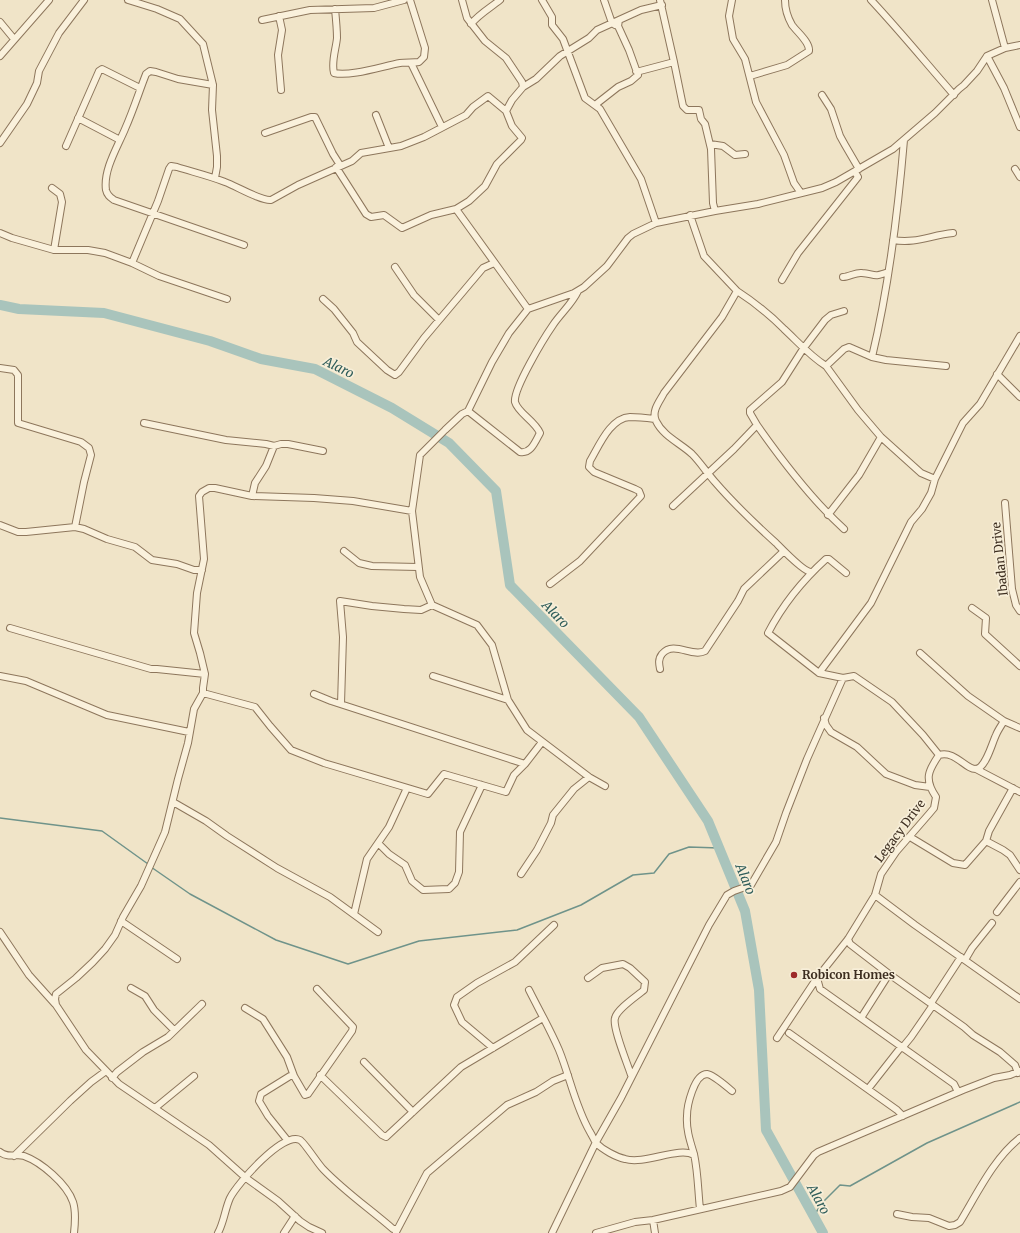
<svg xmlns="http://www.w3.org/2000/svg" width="1020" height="1233" font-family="Merriweather,serif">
	<rect width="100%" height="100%" fill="#f0e4c8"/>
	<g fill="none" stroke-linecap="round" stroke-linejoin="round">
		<path stroke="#6f938a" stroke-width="1.5" d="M0 818 102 831 148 864
			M151 867 190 894 276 940 348 964 419 941 517 930 581 905 633 875 654 873 669 854 689 847 719 848
			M814 1216 821 1204 840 1185 850 1186 927 1143 1020 1102"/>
		<path stroke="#a9c4bc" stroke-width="10" d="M0 305 19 309 104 313 210 341 261 359 315 369 392 408 449 443 496 491 510 585 639 717 708 821 745 911 759 990 766 1130 823 1233"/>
		<g stroke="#8d765c" stroke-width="8">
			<path id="minor" d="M128 0 157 9 180 19 203 44 213 85 212 110 217 156V167L215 178
				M462 0 467 18 485 41 506 58 522 82 523 87
				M542 0 552 17V25L563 39 585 98 600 109 641 179 656 223
				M604 0 612 23 615 25
				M660 0 674 62
				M732 0 729 16 733 39 745 59 756 102 784 155 794 183 801 193
				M871 0C900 31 926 63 954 95
				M992 0 1005 48
				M335 9C336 19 337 29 337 38 336 49 331 62 334 73 350 77 383 66 400 63 406 62 413 63 419 62L424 57 425 48 410 0
				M279 16 282 30 278 55 281 90
				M262 20 310 10 374 8 404 0
				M0 22 14 39
				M471 24C479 14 490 8 500 0
				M0 56 49 0
				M987 56 1004 88 1020 127
				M411 63 442 127
				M636 71H640L674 62 683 106 687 110H699L701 119 705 124 711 149 713 203 715 211
				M750 76 787 65 809 51C810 42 797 32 792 25 788 18 785 8 785 0
				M213 85 178 79 156 72 150 71 146 74C139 92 133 111 125 129 118 146 103 170 106 190 107 195 110 197 114 200L244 245
				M822 95 831 109 840 136 845 145 859 169
				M595 105 618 87 631 81 638 75 629 50 618 26 619 20
				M376 115 389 148
				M78 118 120 140
				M265 133 311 117H315L333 154 340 165
				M0 143 27 104 37 83 39 71 59 33 84 0
				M710 144 723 146 735 155 745 154
				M66 146 99 71 102 69 140 88
				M336 167 366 214 371 217 384 215 402 228 431 215 456 209 528 309
				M1015 169 1020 177
				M52 188 60 194 62 202 54 250
				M456 209 469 201 485 186 497 164 521 140 522 138 512 126 506 111 512 100 523 87 536 79 560 56 589 38 597 30 641 10 662 5
				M690 215 704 256 737 291 722 317 664 393C660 401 651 411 656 421 663 436 680 443 692 454 700 462 707 473 715 482 734 504 755 524 776 543 782 549 804 572 811 572
				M0 233 12 238 54 250H88L105 253 132 263 159 276 227 299
				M893 240C916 244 931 235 953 233
				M132 263 158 201 169 169 171 166 177 167C193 172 210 176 225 182 236 186 261 201 271 200L298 185 352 161 361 153 401 146 424 137 466 115 473 107 488 96 506 111
				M395 267 414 295 439 320
				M843 277C849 277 856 272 862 273 875 274 873 278 888 272
				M782 280 798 253 858 177 855 172
				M737 291C754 302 770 315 784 329 798 342 810 356 826 366L844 349 849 347 872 357 886 360 946 366
				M323 299 334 309 353 333 357 342 387 370 395 375 399 372 424 338 483 268 494 263
				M872 357C889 286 898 212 904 140
				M826 366 858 410 881 437 921 473 935 479
				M0 368 14 370 18 375V423L81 442 89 448 91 455 84 482 75 527
				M997 374 1020 397
				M468 411 520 452C531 454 535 442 540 433 535 421 518 413 515 402 513 389 544 338 553 325 561 313 572 304 578 291
				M144 423 226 440 266 444 274 446 281 444H288L323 451
				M757 425 750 413V410L782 382 803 349 825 320 831 315 844 311
				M252 496 255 483 266 466 274 446
				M1005 503 1012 589 1016 605 1020 611
				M673 506 734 449 757 425C783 462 811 499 844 529
				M412 511 420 577 432 605
				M828 515 859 475 881 437
				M0 525 18 532H26L75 527 84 529 107 539 135 547 152 560 177 564 194 570H202
				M344 551 359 563 372 566 418 567
				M846 573 829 559H826C804 579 782 606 768 633L819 673 843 678 854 676 892 702 923 735 939 755
				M550 584 580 561 641 496 639 491 635 489 594 472 589 467 590 461C599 446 610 418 630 417 638 417 647 418 655 419
				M972 608 986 618 985 634 1020 666
				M10 628 151 669H157L205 674
				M920 653 968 696 1004 721
				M660 669C659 664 658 659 662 654 674 640 692 658 705 651L738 601 744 589 784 551
				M819 673 871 603 911 522 922 509 931 493 935 479 963 423 980 404 1020 336
				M0 676 26 681 107 715 189 732
				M433 676 508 700
				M203 693 255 707 270 726 291 750 324 763 428 794 444 774 506 792 514 775 525 764 542 742
				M314 694 331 701 525 764
				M341 704 343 637 340 601 372 606 404 609 421 610 432 605 477 625 492 645 508 700 527 730 589 777 605 786
				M824 718 826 725 831 732 857 747 886 774 915 785 930 787
				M939 755C955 750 966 770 976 769 986 768 992 743 996 735 998 730 1001 726 1004 721L1020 728
				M976 769 1020 792
				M173 802 206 821 227 836 277 868 330 897 378 932
				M910 837 953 863 965 865 986 841 989 831 1013 788
				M986 841 1003 850 1010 855 1020 870
				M378 843 389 854 405 865 412 881 423 890 449 889 455 883 459 872 460 832 482 785
				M521 874 537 850 551 823 553 815 574 789 589 777
				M875 895 915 925 1020 999
				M997 912 1020 882
				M354 914 367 859 389 827 407 788
				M121 921 177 959
				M0 932 29 975 55 1004
				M848 939 850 944 889 974 964 1027 973 1035 1000 1052 1015 1065 1018 1073
				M965 960 972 948 992 923
				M588 978 602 968 623 964 630 968 645 982 644 990C637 996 617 1009 615 1018 612 1027 628 1065 631 1075
				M817 978 820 989 954 1084 958 1092
				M131 988 145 996 154 1010 174 1030
				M529 990C539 1010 550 1029 559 1050 570 1077 575 1106 590 1132 592 1135 594 1140 596 1143 603 1150 616 1157 625 1159 645 1165 679 1146 694 1155
				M931 1003 961 957
				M245 1008 263 1019 287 1057 294 1076
				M861 1018 889 974
				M789 1033 897 1110 903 1116
				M777 1038 817 978 848 939 875 895 881 874 896 852 929 814 934 808 936 797C924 779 928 771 939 755
				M493 1048 462 1022 454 1005 457 997 477 983 515 962 554 925
				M902 1048 911 1037 933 1005
				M364 1062 413 1112
				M320 1075 382 1135 386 1137 461 1067 543 1018
				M112 1078 117 1072 143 1052 168 1037 202 1004
				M868 1089 901 1047
				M155 1108 194 1076
				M288 1141 268 1116 259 1101 261 1094 290 1076H294L305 1095 308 1094 352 1031 353 1027 317 989
				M0 1152C9 1159 16 1153 24 1156 41 1162 67 1184 73 1202 76 1211 75 1224 74 1233
				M14 1156 70 1101 91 1082 106 1071
				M700 1209C698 1191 698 1172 694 1154 690 1141 686 1129 687 1116 687 1106 694 1074 707 1074 714 1075 727 1087 732 1091
				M897 1214 912 1217 929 1218 949 1226 955 1225 960 1222C977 1194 994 1158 1020 1138
				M653 1220 655 1233
				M396 1232 427 1173 507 1105 536 1092 553 1081 568 1075
				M218 1233C224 1222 225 1209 230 1198 237 1184 283 1131 300 1140 304 1142 318 1164 323 1169 344 1191 370 1209 393 1229H397
				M284 1233 295 1216
				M322 1233 309 1227 300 1221 278 1201 246 1178 209 1145 119 1084 86 1050 56 1005 55 999 56 994 76 978 93 962 105 949 115 935 123 917 141 886 165 832 178 779 188 743 194 709 203 693V688L205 674 200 653 194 633 197 593 204 559 199 496 202 492 209 488H215L252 496 314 498 353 501 412 511 420 455 445 430 462 414 468 411 492 362 509 333 528 309 574 293 584 287 607 266 628 238 633 234 656 223 715 211 758 204 822 188 836 182 893 149 935 113 959 89 964 85 977 71 987 56 1005 48 1020 45
				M552 1233 596 1142 621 1098 709 925 727 895 734 891 751 885 776 842 786 813 807 759 843 678
				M596 1233 635 1222 653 1220 781 1191 790 1187 814 1155 818 1152 963 1090 994 1078 1010 1075 1020 1071"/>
		</g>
		<use href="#minor" stroke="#faf1dc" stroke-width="6"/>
	</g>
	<circle fill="#9e2a2b" stroke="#f7eed8" stroke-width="1.5" cx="794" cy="975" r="4"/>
	<g text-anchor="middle" stroke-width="3.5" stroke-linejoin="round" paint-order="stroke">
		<g font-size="12" fill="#3d2e20" stroke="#f7eed8">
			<text transform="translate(1000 559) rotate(-96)" y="4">Ibadan Drive</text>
			<text transform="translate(900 831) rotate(-53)" y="4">Legacy Drive</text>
		</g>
		<g font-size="12" font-weight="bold" fill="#3d2e20" stroke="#f7eed8" text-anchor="start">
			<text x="802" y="979">Robicon Homes</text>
		</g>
		<g font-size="13" font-style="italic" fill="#2f5d5a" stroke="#f7eed8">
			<text transform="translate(339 367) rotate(26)" y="5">Alaro</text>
			<text transform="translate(556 614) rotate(46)" y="5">Alaro</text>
			<text transform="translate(746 879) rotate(68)" y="5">Alaro</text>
			<text transform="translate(819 1199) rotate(61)" y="5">Alaro</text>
		</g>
	</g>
</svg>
